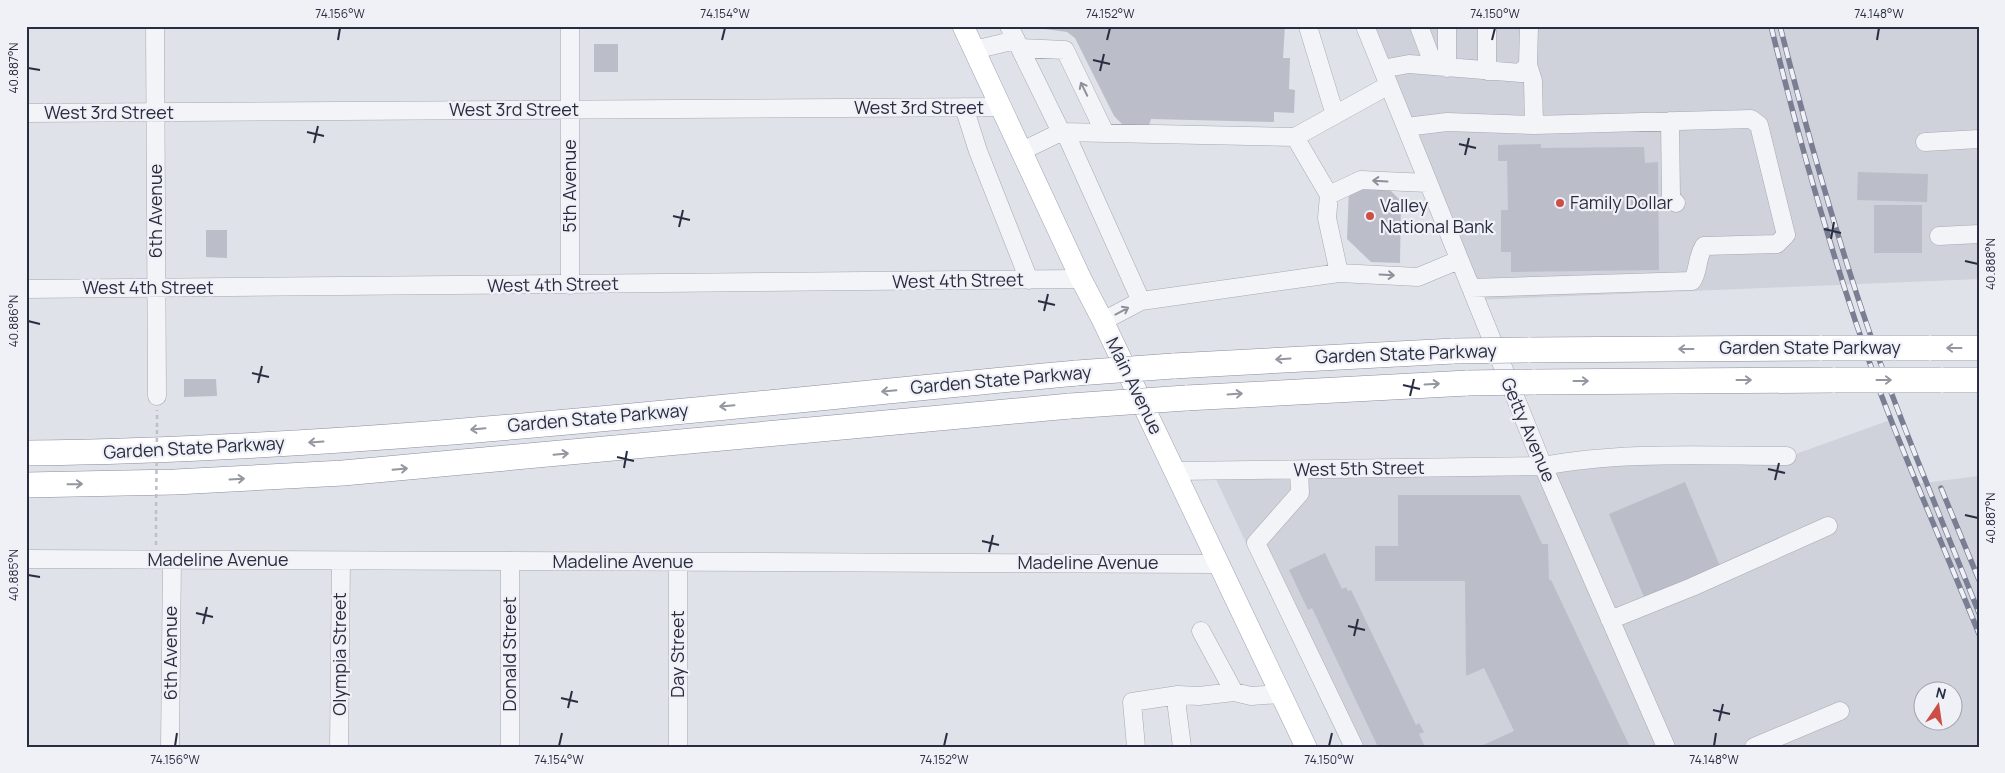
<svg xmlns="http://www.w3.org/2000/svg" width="2005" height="773" font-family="Manrope,sans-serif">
	<rect width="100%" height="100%" fill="#e0e2e9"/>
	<path fill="#cfd1db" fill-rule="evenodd" d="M1360 26H1979V279L1475 300Z
		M1893 419 1916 484 1979 476V747H1343L1212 471 1793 455ZM1922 690H1952V720H1922Z"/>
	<path fill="#bbbdc9" d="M1022 26H1285L1283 58H1290L1289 89 1295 90 1294 113 1274 112V122L1151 119 1149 125 1122 124 1114 116 1075 38 1067 32Z
		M594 44H618V72H594Z
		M1541 144V148L1644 147 1645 163 1658 162 1659 270 1511 272V252H1501V210H1508L1507 161H1498V145Z
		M1858 172 1928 174 1927 202 1857 200Z
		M1349 188 1389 189 1401 201 1400 263 1371 262 1347 239Z
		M1874 205H1922V253H1874Z
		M206 230H227V258L206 257Z
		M184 379H216L217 396 184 397Z
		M1685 482 1720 566 1644 597 1609 514Z
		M1398 495H1520L1542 544H1548L1549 580H1551L1630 747H1479L1514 731 1484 668 1466 676 1465 581H1375V546H1398Z
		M1325 553 1342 589 1346 587 1348 591 1351 590 1416 725 1419 723 1424 732 1419 734 1425 747H1378L1312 608 1308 610 1289 570Z"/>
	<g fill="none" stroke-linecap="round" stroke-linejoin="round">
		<g stroke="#a5a8b3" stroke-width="19">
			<path id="minor" d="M155 26 157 396
				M570 26V285
				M1009 26 1061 132
				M1365 26 1543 466 1666 747
				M1419 26 1434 66
				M1447 26V68
				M1487 26V71
				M1309 30 1335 115
				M1020 48 1065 50 1105 133
				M974 50 1016 40
				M1382 69 1409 64 1521 73 1528 65 1529 26
				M964 107 978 151 1029 280
				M26 113 1001 107
				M1670 121 1671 198 1676 203
				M1406 127 1447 122 1534 125
				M1065 132 1141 301 1339 273 1418 277 1459 260
				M1295 137 1329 195
				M1925 142 1979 139
				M1022 151 1061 132 1295 137 1389 85
				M1939 236 1979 234
				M1339 273 1327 218 1329 195 1361 180 1428 183
				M1471 288 1692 281C1699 271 1696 259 1704 246L1777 244 1786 235 1759 125 1751 119 1534 125 1533 81 1528 65
				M26 289 1081 279
				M1103 321 1141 301
				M1299 470 1300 493 1256 543 1354 747
				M1175 471 1543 466C1621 451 1708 456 1787 456
				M26 559 1219 564
				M678 562V747
				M1610 620 1692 587 1828 526
				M1201 631 1234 692 1251 696 1281 694
				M1178 695 1199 696 1234 692
				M170 747 172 560
				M339 747 341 561
				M510 747V561
				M1136 747 1132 702 1178 695 1177 708 1182 747
				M1754 747 1840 711"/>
		</g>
		<g stroke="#a0a4b5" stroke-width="22">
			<path id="major" d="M963 26 1081 279 1103 321 1306 747"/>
		</g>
		<g stroke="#888da0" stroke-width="26">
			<path id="highway" d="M1929 348H1979
				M1528 350 1822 348
				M1173 366 1454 351
				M1941 380H1979
				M1533 382 1835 380
				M1186 398 1468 383
				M26 453C378 449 727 405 1077 373
				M26 485 175 482 343 473 1070 406"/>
		</g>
		<path stroke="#bec0c8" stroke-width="2.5" stroke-dasharray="4 4" stroke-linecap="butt" d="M157 427V410
			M156 545V514"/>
		<use href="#minor" stroke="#f3f4f7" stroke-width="18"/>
		<use href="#major" stroke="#fff" stroke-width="21"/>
		<use href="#highway" stroke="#fff" stroke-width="25"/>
		<g stroke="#7a7e93" stroke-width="5.5">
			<path id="rail" d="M1771 26C1801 149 1836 270 1879 389 1910 471 1946 552 1979 634
				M1780 26C1803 117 1828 206 1857 295 1892 403 1937 508 1979 613
				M1941 488 1979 580"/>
		</g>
		<use href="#rail" stroke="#f0f1f7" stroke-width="4" stroke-dasharray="11" stroke-linecap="butt"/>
		<g stroke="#888da0" stroke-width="26" stroke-linecap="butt">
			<path id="highway-bridge" d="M1822 348H1929
				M1454 351 1528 350
				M1077 373 1173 366
				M1835 380H1941
				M1468 383 1533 382
				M1070 406 1186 398"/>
		</g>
		<path stroke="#bec0c8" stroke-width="2.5" stroke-dasharray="4 4" stroke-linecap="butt" d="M156 514 157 427"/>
		<use href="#highway-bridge" stroke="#fff" stroke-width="25"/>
	</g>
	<defs><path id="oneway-shaft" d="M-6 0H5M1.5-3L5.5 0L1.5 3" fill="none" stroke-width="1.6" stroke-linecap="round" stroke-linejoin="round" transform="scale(1.25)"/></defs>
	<g stroke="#8e909c">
		<use href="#oneway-shaft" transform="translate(1084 89) rotate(-116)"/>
		<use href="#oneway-shaft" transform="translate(1380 181) rotate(-177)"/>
		<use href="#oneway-shaft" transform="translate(1387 275) rotate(3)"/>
		<use href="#oneway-shaft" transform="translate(1122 311) rotate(-28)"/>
	</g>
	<g stroke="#9496a0">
		<use href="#oneway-shaft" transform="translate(1954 348) rotate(180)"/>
		<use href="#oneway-shaft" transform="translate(1686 349) rotate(180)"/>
		<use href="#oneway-shaft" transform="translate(1283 359) rotate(176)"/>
		<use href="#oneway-shaft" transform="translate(1744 380)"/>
		<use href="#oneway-shaft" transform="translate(1884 380)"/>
		<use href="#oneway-shaft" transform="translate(1581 381)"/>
		<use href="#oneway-shaft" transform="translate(1432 384) rotate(-3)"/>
		<use href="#oneway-shaft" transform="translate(889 391) rotate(175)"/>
		<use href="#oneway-shaft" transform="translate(1235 394) rotate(-4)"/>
		<use href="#oneway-shaft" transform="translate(727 406) rotate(175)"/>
		<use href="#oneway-shaft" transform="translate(478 429) rotate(175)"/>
		<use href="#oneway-shaft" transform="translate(316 442) rotate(176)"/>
		<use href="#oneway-shaft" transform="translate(561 454) rotate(-5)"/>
		<use href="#oneway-shaft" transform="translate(400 469) rotate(-5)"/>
		<use href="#oneway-shaft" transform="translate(237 479) rotate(-3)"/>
		<use href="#oneway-shaft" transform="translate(75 484) rotate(-1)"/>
	</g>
	<path fill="none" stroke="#292d41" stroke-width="2" d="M338 40 340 28M722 40 725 28M1107 40 1110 28M1492 40 1495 28M1877 40 1879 28M1093 60 1110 64M28 68 40 70M1100 71 1104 54M307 132 324 136M314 143 318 126M1459 144 1476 148M1465 155 1469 138M673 216 690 220M679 227 683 210M1824 229 1841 233M1831 239 1834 222M1965 261 1978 264M1038 301 1055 305M1044 311 1048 294M28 321 40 324M252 373 269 377M258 383 262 366M1403 385 1420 389M1410 396 1414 379M617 457 634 461M624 468 627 451M1768 469 1785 473M1775 480 1779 463M1965 515 1978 518M982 541 999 545M989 552 993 535M28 575 40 577M196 613 213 617M203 624 207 607M1348 626 1365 630M1354 636 1358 619M561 698 578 702M568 708 572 691M1713 710 1730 714M1719 721 1723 704M175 746 177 733M559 746 562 733M944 746 947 733M1329 746 1332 733M1714 746 1716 733"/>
	<g fill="#cd4e47" stroke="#f0f1f7" stroke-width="2">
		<circle cx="1560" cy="203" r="5"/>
		<circle cx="1370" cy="216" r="5"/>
	</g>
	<g text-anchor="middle" stroke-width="4.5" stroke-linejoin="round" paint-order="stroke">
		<g font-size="18" fill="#292d41" stroke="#f0f1f7">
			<text x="919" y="114">West 3rd Street</text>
			<text x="514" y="116">West 3rd Street</text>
			<text x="109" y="119">West 3rd Street</text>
			<text transform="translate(570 186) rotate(-90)" y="6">5th Avenue</text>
			<text transform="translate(156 211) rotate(-90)" y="6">6th Avenue</text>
			<text transform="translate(958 281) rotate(-1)" y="6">West 4th Street</text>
			<text transform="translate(553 285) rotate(-1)" y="6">West 4th Street</text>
			<text x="148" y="294">West 4th Street</text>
			<text x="1810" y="354">Garden State Parkway</text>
			<text transform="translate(1406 354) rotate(-2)" y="6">Garden State Parkway</text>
			<text transform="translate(1001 380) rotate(-5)" y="6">Garden State Parkway</text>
			<text transform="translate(1134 386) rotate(64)" y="6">Main Avenue</text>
			<text transform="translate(598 418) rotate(-5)" y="6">Garden State Parkway</text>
			<text transform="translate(1528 430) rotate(67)" y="6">Getty Avenue</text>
			<text transform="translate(194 448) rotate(-3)" y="6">Garden State Parkway</text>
			<text transform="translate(1359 469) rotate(-1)" y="6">West 5th Street</text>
			<text x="218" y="566">Madeline Avenue</text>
			<text x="623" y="568">Madeline Avenue</text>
			<text x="1088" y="569">Madeline Avenue</text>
			<text transform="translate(171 653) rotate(-90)" y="6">6th Avenue</text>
			<text transform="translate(340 654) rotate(-90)" y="6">Olympia Street</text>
			<text transform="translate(510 654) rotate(-90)" y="6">Donald Street</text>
			<text transform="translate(678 654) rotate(-90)" y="6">Day Street</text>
		</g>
		<g font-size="18" fill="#292d41" stroke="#f0f1f7" text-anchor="start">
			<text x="1570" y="209">Family Dollar</text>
			<text x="1380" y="212">Valley<tspan x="1380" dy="21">National Bank</tspan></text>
		</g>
	</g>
	<rect width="2005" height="773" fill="none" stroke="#f0f1f7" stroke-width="55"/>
	<g transform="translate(1938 706) rotate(13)"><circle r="24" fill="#f0f1f7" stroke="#a0a3ae"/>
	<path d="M0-4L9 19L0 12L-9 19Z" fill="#cd4e47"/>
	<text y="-8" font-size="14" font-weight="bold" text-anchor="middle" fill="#292d41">N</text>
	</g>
	<rect x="28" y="28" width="1950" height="718" fill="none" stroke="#292d41" stroke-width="2"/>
	<g font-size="12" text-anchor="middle" fill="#292d41">
		<text x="340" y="18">74.156°W</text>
		<text x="725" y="18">74.154°W</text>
		<text x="1110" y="18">74.152°W</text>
		<text x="1495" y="18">74.150°W</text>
		<text x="1879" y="18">74.148°W</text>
		<text transform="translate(14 68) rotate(-90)" y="4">40.887°N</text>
		<text transform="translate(1991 264) rotate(-90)" y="4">40.888°N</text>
		<text transform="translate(14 321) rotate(-90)" y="4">40.886°N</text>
		<text transform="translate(1991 518) rotate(-90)" y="4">40.887°N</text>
		<text transform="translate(14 575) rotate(-90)" y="4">40.885°N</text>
		<text x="175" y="764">74.156°W</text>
		<text x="559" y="764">74.154°W</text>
		<text x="944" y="764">74.152°W</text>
		<text x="1329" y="764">74.150°W</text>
		<text x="1714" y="764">74.148°W</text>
	</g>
</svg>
